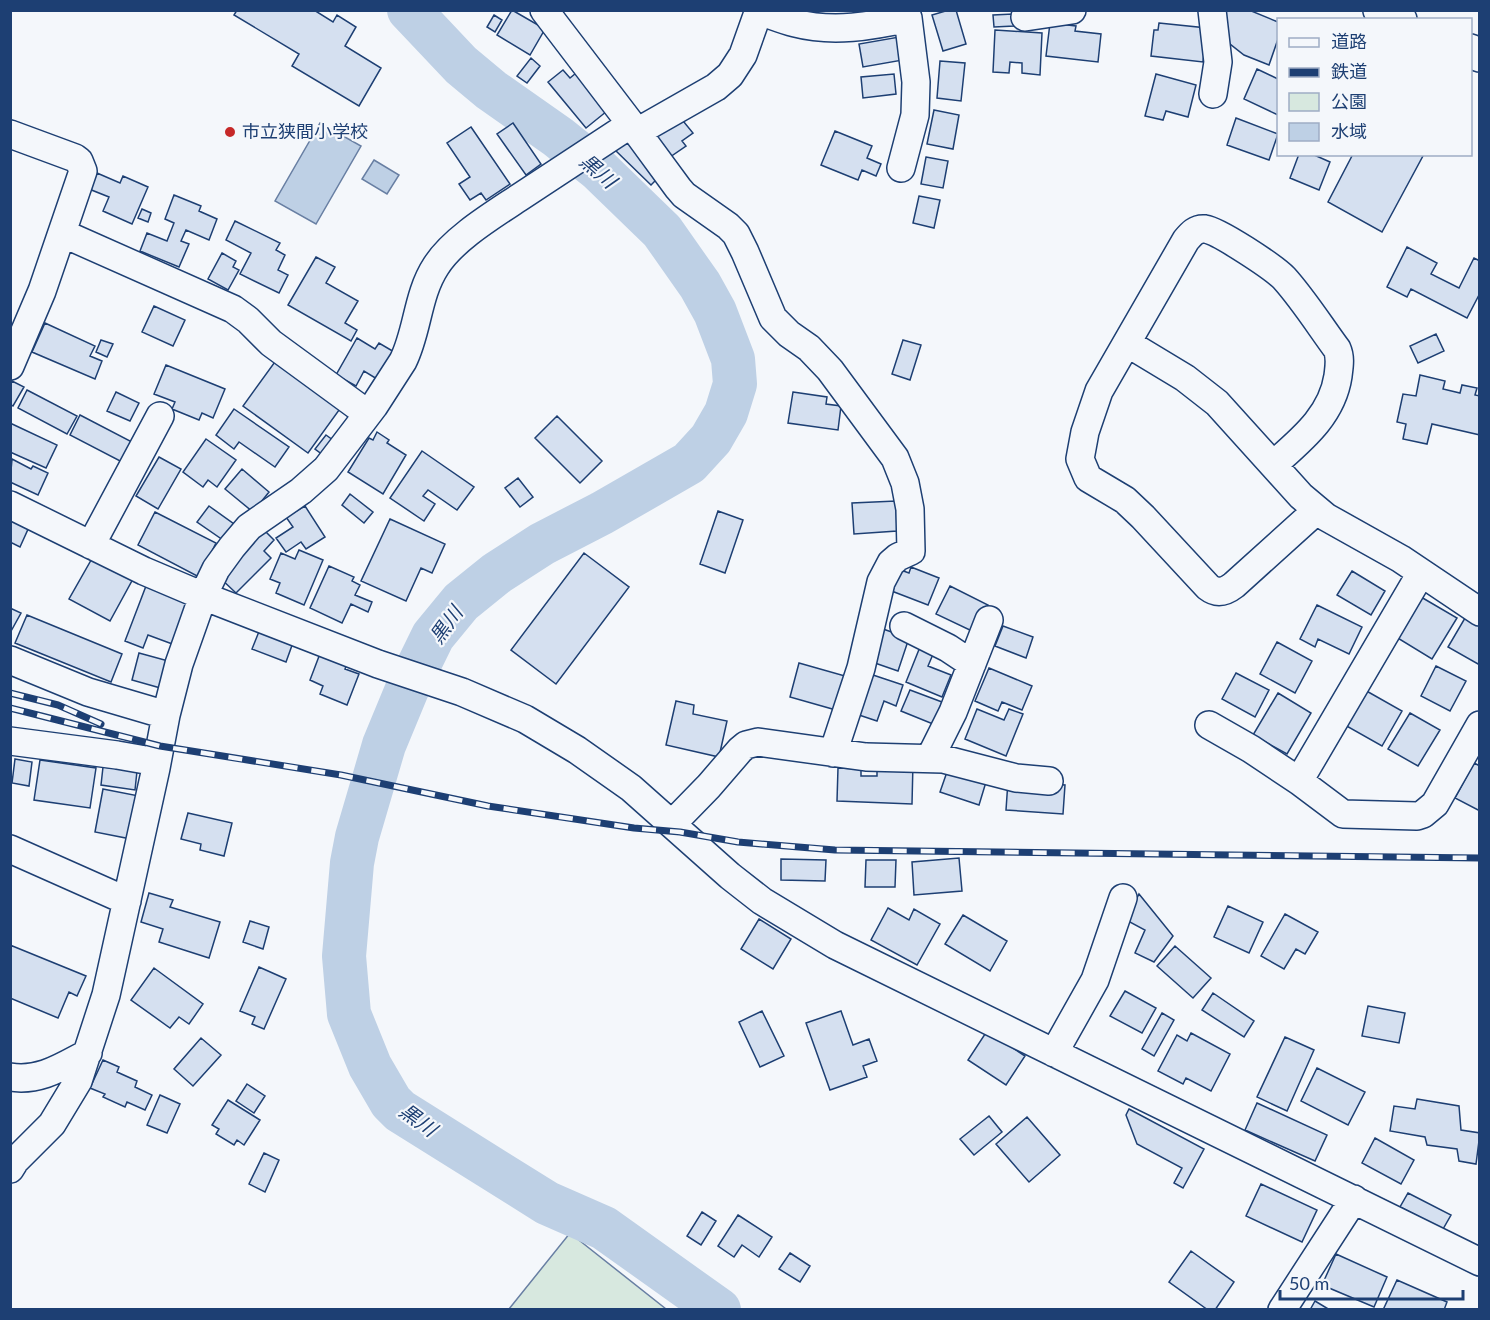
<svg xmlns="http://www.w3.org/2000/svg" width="1490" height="1320" font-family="Lato,'Noto Sans JP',sans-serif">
	<rect width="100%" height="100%" fill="#f4f7fb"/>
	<path fill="#d7e8df" stroke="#687fa3" stroke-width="1.5" d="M570 1233 666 1309H509Z"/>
	<path fill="#bed0e5" stroke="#687fa3" stroke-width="1.5" d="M320 123 361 146 316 224 275 201Z
		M374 160 399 175 387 194 362 179Z"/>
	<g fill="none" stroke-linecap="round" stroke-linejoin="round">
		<path stroke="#bed0e5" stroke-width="44" d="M409 10 461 65 491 90 558 137 598 169 662 231 700 285 715 312 733 359 735 384 726 413 711 439 689 463 602 513 542 544 497 573 461 602 433 636 408 687 384 745 357 837 352 863 344 956 349 1014 370 1066 391 1102 400 1111 547 1203 604 1228 719 1310"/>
	</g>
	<path fill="#d5e0f0" stroke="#1d3f73" stroke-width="1.5" d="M237 10H314L333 22 337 15 356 27 345 46 381 68 359 106 292 66 299 54 234 15Z
		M512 10 545 29 530 55 497 35Z
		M949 10H956L966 44 943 51 932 15Z
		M1223 10H1249L1278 22V39L1269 65 1244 55 1225 40Z
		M1013 14 1014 26 994 27 993 15Z
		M494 15 502 20 495 32 487 27Z
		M1050 23 1076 26 1075 31 1101 34 1098 62 1046 56Z
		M1159 23 1207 28 1203 62 1151 56 1154 30H1158Z
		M995 30 1042 33 1040 75 1022 73V63L1010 62 1009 73 993 72Z
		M899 37 903 60 863 67 859 44Z
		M531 58 540 66 527 83 517 76Z
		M940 61 965 63 961 101 937 98Z
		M581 69 612 107 586 128 548 82 563 70 570 78Z
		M1257 69 1278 79V115L1244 99Z
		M894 74 896 94 863 98 861 77Z
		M1156 74 1196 85 1188 117 1166 111 1163 120 1145 116Z
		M934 110 959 115 953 149 927 144Z
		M679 116 693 133 682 141 686 146 670 157 654 137Z
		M1236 118 1278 134 1269 160 1227 145Z
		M513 123 541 164 526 175 497 134Z
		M471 127 510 184 486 200 481 193 470 200 459 184 470 177 447 143Z
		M835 131 872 146 867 158 881 164 876 176 862 170 858 180 821 165Z
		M630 133 660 176 651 185 614 149Z
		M1299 154H1312L1330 162 1319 190 1290 178Z
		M1353 154H1424L1382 232 1328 202Z
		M926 157 948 161 943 188 921 184Z
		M97 173 120 183 123 176 148 187 132 224 103 211 109 197 89 189Z
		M174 195 201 206 199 211 217 219 209 240 186 230 181 241 189 244 179 267 140 251 147 233 167 241 174 223 165 219Z
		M919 196 940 200 934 228 913 223Z
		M142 209 151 213 148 222 138 218Z
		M235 221 280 243 276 250 285 255 278 270 288 275 279 293 240 274 251 253 226 240Z
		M1407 247 1437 263 1431 274 1459 288 1474 258 1480 261V293L1467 318 1411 289 1407 297 1387 287Z
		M222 253 236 261 233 267 239 270 228 290 208 279Z
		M316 257 335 267 326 283 358 301 345 323 357 330 351 341 288 305Z
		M154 306 185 320 173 346 142 332Z
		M45 323 95 346 90 356 102 361 95 379 32 352Z
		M1436 334 1444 351 1418 363 1410 346Z
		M357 338 375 349 379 343 401 356 377 379 364 371 356 386 336 375Z
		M101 340 113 344 107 357 96 352Z
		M903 340 921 345 910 380 892 374Z
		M277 359 342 406 308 453 243 406Z
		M166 365 225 389 213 418 202 413 199 420 172 409 175 402 154 394Z
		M1420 375 1445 381 1443 389 1460 393 1462 385 1477 388 1475 395 1480 396V435L1432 424 1427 444 1403 439 1406 424 1397 422 1403 394 1416 396Z
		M12 381 24 387 13 406 10 404V384Z
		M27 390 77 416 67 434 18 408Z
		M116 392 139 403 130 421 107 411Z
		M793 392 827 397 826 404 841 406 838 430 788 423Z
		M234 409 289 447 275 467 239 442 234 449 216 435Z
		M80 415 132 442 122 462 70 435Z
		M557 416 602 461 580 483 535 438Z
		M10 423 57 445 46 468 10 452Z
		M377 432 389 440 387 443 406 455 383 494 348 472 369 438 373 440Z
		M326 435 337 443 327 458 315 449Z
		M206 439 236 460 217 487 208 480 203 487 183 472Z
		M422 451 474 487 457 510 428 490 423 496 435 504 424 521 390 498Z
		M159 457 181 469 158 509 136 496Z
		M12 459 31 469 33 466 48 473 38 495 10 482Z
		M242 469 269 492 253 512 225 489Z
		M518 478 533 497 520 507 505 488Z
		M350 494 373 512 364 523 342 505Z
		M896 501 897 531 854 534 852 503Z
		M209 506 234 524 223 540 197 522Z
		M305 506 325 537 306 549 301 542 286 552 276 538 293 527 286 517Z
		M718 511 743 520 725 573 700 564Z
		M155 512 216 543 199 577 138 545Z
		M10 518 29 527 20 547 10 542Z
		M390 519 445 544 432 573 421 568 406 601 361 581Z
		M263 529 274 540 264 551 271 558 236 593 218 576Z
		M299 550 323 560 304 605 276 593 280 583 270 579 281 553 295 559Z
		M584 553 629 587 556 684 511 650Z
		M94 555 134 577 110 621 69 599Z
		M329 566 354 577 352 581 360 585 355 595 372 602 368 612 351 604 342 623 310 608Z
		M911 567 939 578 928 605 889 590 898 569 909 573Z
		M1352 571 1385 591 1371 615 1337 595Z
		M146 586 190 602 175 645 148 635 143 648 125 641Z
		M950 586 988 605 974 632 936 614Z
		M1421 597 1457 618 1432 659 1396 637Z
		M1317 605 1362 627 1349 654 1318 639 1315 647 1300 639Z
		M10 608 21 613 10 633Z
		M27 615 122 654 111 682 15 643Z
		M1465 618 1480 626V661L1478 664 1448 647Z
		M1003 626 1033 637 1026 658 995 646Z
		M260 629 295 637 286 662 252 649Z
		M883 629 909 638 898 671 872 662Z
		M1277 642 1312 661 1295 693 1260 674Z
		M920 647 934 652 928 666 951 675 942 697 906 682Z
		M321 651 348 661 345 669 359 674 347 705 320 694 323 686 310 680Z
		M139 653 172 662 164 689 132 680Z
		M799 663 852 678 843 712 790 697Z
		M1436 666 1466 681 1450 711 1421 696Z
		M989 668 1032 686 1022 710 1002 702 998 711 975 701Z
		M1236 673 1269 690 1255 717 1222 699Z
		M870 674 903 685 896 706 884 701 877 721 856 714Z
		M1363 689 1402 711 1382 746 1343 724Z
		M910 690 942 702 933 724 901 711Z
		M1278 693 1311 713 1287 754 1253 735Z
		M676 701 694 705 693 714 727 721 719 757 666 745Z
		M977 709 1004 720 1009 709 1023 714 1006 756 965 739Z
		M1410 713 1440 730 1418 766 1388 749Z
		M15 759 32 762 29 786 12 783Z
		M40 760 96 768 90 808 34 800Z
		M877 761 913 763 912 804 837 801 838 768 861 769V776H877Z
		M1474 763 1480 766V811L1455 798Z
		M103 767 137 771 135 790 101 785Z
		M948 769 986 782 979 805 940 792Z
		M1008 781 1065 785 1063 814 1006 810Z
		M103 789 139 796 131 839 95 832Z
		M188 813 232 823 224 856 200 850 201 844 181 839Z
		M959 858 962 891 914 895 912 862Z
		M781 859 826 860 825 881 781 880Z
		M866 860H896L895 887H865Z
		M149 893 173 900 170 907 220 922 209 958 159 942 163 929 141 922Z
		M1139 894 1173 936 1154 962 1135 953 1145 930 1126 920Z
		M1228 906 1263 922 1249 953 1214 937Z
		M888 908 909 920 914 909 940 924 917 965 871 940Z
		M1285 914 1318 932 1305 954 1296 949 1284 969 1261 956Z
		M963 915 1007 941 990 971 945 944Z
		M759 919 791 939 773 969 741 949Z
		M250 921 269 927 263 949 243 942Z
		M10 945 86 976 77 996 69 992 58 1018 10 998Z
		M1175 946 1211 978 1193 998 1157 966Z
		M259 967 286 979 264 1029 252 1024 255 1017 240 1011Z
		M154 968 203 1004 189 1024 179 1017 170 1028 131 1000Z
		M1125 991 1156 1008 1142 1033 1110 1016Z
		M1213 993 1254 1021 1244 1037 1202 1010Z
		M1368 1006 1405 1013 1399 1043 1362 1036Z
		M762 1011 784 1056 760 1067 739 1022Z
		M841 1011 853 1045 869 1039 877 1061 863 1066 867 1077 830 1090 806 1023Z
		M1162 1013 1174 1020 1154 1056 1142 1049Z
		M987 1031 1025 1056 1006 1085 968 1060Z
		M1191 1033 1230 1054 1211 1091 1186 1078 1183 1084 1158 1071 1177 1035 1187 1041Z
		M1285 1037 1314 1050 1287 1111 1257 1097Z
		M201 1038 221 1055 193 1086 174 1069Z
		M103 1060 119 1067 117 1072 137 1081 135 1087 152 1095 145 1110 127 1102 125 1107 103 1097 105 1094 90 1088Z
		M1317 1068 1365 1092 1348 1125 1301 1101Z
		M247 1084 265 1096 254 1113 236 1101Z
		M160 1095 180 1104 167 1133 147 1125Z
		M1417 1099 1459 1106 1461 1130 1480 1133 1476 1164 1459 1161 1457 1149 1427 1145 1425 1137 1390 1131 1394 1106 1415 1109Z
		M228 1100 260 1120 244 1145 237 1140 234 1145 216 1134 219 1129 212 1125Z
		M1257 1103 1327 1135 1315 1161 1245 1130Z
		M1129 1109 1204 1149 1183 1188 1174 1183 1182 1168 1137 1144 1126 1115Z
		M989 1116 1002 1132 974 1155 960 1139Z
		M1027 1117 1060 1155 1029 1182 996 1144Z
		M1375 1138 1414 1160 1401 1184 1362 1163Z
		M264 1153 279 1160 265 1192 249 1184Z
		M1261 1184 1317 1210 1302 1242 1246 1216Z
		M1408 1193 1451 1215 1443 1229 1400 1207Z
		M702 1212 716 1221 701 1245 687 1236Z
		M738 1215 772 1237 759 1257 742 1245 734 1257 718 1246Z
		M1191 1251 1234 1282 1215 1310H1208L1169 1282Z
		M790 1253 810 1266 800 1282 779 1269Z
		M1336 1254 1387 1277 1374 1307 1322 1285Z
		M1397 1280 1447 1302 1444 1310H1383Z
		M1315 1301 1330 1310H1310Z"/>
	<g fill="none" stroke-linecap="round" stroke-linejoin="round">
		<g stroke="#1d3f73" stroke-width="30">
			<path id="minor" d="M544 10 631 124 678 188 684 195 728 226 736 234 745 252 773 318 789 334 809 348 830 370 895 458 905 483 910 509 911 551 898 557 891 563 881 582 861 668 833 753
				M1212 10 1218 62 1213 94
				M759 11C771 15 783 20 795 23 833 33 872 26 908 18L916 82 915 115 901 168
				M1025 17 1072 10
				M637 132 716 87 730 75 743 55 759 10
				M10 134 75 158 79 161 83 171 42 291 10 366
				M62 233 233 309 248 320 271 343 368 414
				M1127 343 1185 378 1217 403 1301 496 1326 517 1401 559 1480 612
				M1273 465C1301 440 1332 416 1338 376 1339 367 1341 358 1337 349 1320 326 1303 299 1284 278 1273 267 1219 231 1205 229 1196 228 1191 234 1186 240L1099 391 1085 432 1080 459 1088 478 1125 500 1143 517 1208 587C1217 594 1225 592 1234 585L1317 510
				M10 505 144 571 203 596 378 664 462 692 525 719 577 750 631 788 730 876 762 901 835 945 1480 1262
				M91 545 160 416
				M904 626 948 648 972 664
				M10 660 88 692 166 715
				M1209 725 1251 749 1299 781 1343 814 1417 816 1423 814 1435 804 1480 725
				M10 741 117 755 157 762
				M930 758 953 712 989 620
				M1299 781 1421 573
				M672 824 709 786 740 750 746 745 758 742 866 757 943 759 1016 778 1049 781
				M10 849 127 901
				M1054 1053 1095 980 1123 898
				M10 1077C40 1082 63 1066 88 1053
				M10 1169 15 1161 52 1124 78 1081 106 995 156 768 166 715 179 664 203 596 216 569 232 547 249 527 301 491 326 469 374 406 403 361C418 331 417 295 436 266 453 239 493 215 520 197 557 173 594 148 631 124
				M1282 1310 1354 1199"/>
		</g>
		<g stroke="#1d3f73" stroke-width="36">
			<path id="highway" d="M1380 10 1400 20
				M1470 51 1480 55"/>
		</g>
		<use href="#minor" stroke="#f4f7fb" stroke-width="27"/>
		<use href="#highway" stroke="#f4f7fb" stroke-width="33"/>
		<g stroke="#1d3f73" stroke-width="7">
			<path id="rail" d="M10 693 58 705 101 724
				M10 708 160 746 341 775 488 806 634 828 680 832 738 842 835 850 1480 858"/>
		</g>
		<use href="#rail" stroke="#f4f7fb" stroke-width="4.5" stroke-dasharray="14" stroke-linecap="butt"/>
	</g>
	<circle fill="#c62828" stroke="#f4f7fb" stroke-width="2" cx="230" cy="132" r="6"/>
	<g text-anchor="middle" stroke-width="4.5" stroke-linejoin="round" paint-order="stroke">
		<g font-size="18" fill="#1d3f73" stroke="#f4f7fb" text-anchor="start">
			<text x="242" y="138">市立狭間小学校</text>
		</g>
		<g font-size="20" font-style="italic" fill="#1d3f73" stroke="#f4f7fb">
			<text transform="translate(598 171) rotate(41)" y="7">黒川</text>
			<text transform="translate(446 625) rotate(-54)" y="7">黒川</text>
			<text transform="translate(418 1120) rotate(36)" y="7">黒川</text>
		</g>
	</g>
	<rect width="1490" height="1320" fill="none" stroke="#1d3f73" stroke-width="24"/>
	<rect x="1277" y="18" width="195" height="138" fill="#f4f7fb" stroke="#9eadc5" stroke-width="1.5"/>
	<rect x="1289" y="38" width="30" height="9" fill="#f4f7fb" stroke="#9eadc5" stroke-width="1.5"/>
	<text x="1331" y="48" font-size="18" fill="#1d3f73">道路</text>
	<rect x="1289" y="68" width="30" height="9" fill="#1d3f73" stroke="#9eadc5" stroke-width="1.5"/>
	<text x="1331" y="78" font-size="18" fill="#1d3f73">鉄道</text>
	<rect x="1289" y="93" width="30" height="18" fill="#d7e8df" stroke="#9eadc5" stroke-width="1.5"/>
	<text x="1331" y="108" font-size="18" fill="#1d3f73">公園</text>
	<rect x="1289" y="123" width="30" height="18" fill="#bed0e5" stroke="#9eadc5" stroke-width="1.5"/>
	<text x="1331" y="138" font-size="18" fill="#1d3f73">水域</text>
	<path d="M1280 1290v9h183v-9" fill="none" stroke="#1d3f73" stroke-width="3"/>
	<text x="1289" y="1290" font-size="18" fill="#1d3f73" stroke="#f4f7fb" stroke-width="4.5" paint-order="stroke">50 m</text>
</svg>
